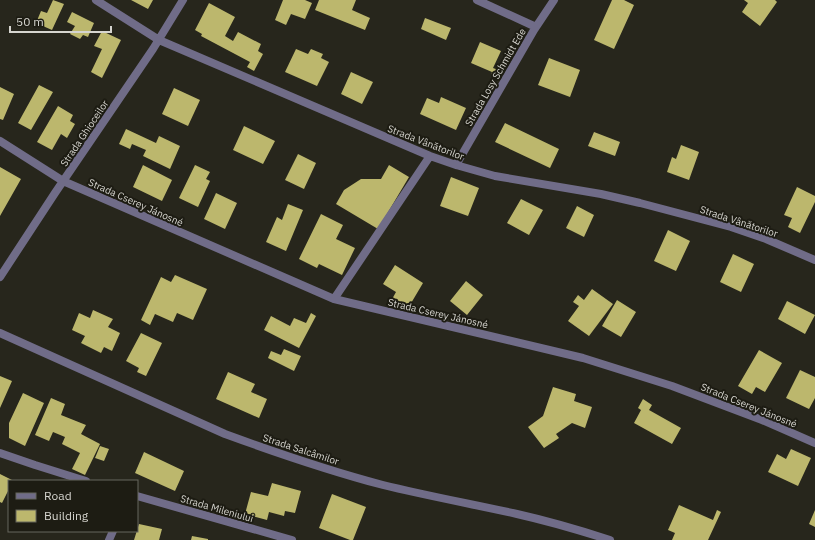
<svg xmlns="http://www.w3.org/2000/svg" width="815" height="540" font-family="'IBM Plex Sans',sans-serif">
	<rect width="100%" height="100%" fill="#27261c"/>
	<path fill="#bcb76d" d="M53 0 64 4 52 30 36 23 41 11 47 13Z
		M131 0H153L148 9Z
		M283 0H305L312 3 305 19 291 14 286 25 275 20Z
		M319 0H356L352 10 370 18 365 30 315 10Z
		M612 0H624L634 5 614 49 594 40Z
		M744 0H775L777 2 760 26 742 12 748 3Z
		M209 3 235 17 225 36 233 41 238 32 261 44 258 51 263 54 254 71 247 67 250 62 201 36 202 34 195 30Z
		M72 12 94 23 88 37 83 35 80 39 70 34 75 26 67 22Z
		M425 18 451 28 446 40 421 29Z
		M102 31 121 40 102 78 91 72 102 49 94 46Z
		M480 42 501 51 493 68 501 71 498 78 491 75 492 72 471 63Z
		M296 49 308 54 311 49 323 54 321 58 329 62 317 86 285 72Z
		M549 58 580 70 570 97 538 85Z
		M351 72 373 82 362 104 341 94Z
		M39 85 53 92 31 130 18 123Z
		M0 87 14 94 3 120 0 119Z
		M174 88 200 100 188 126 162 114Z
		M441 97 466 108 456 130 420 114 427 98 439 103Z
		M58 106 73 115 70 121 75 124 67 138 61 134 52 150 37 142Z
		M505 123 559 149 550 168 495 142Z
		M244 126 275 141 263 164 233 150Z
		M126 129 156 143 159 136 180 146 170 169 143 156 146 150 132 144 130 149 119 144Z
		M594 132 620 142 615 156 588 146Z
		M681 145 699 152 689 180 667 172 672 157 676 159Z
		M298 154 316 163 304 189 285 180Z
		M143 165 172 180 162 201 133 187Z
		M195 165 210 172 206 179 210 181 198 207 179 198Z
		M389 165 409 177 378 229 336 204 344 190 361 179H381Z
		M0 167 21 179 0 216Z
		M451 177 479 188 468 216 440 206Z
		M797 187 815 196V202L800 233 788 227 792 218 784 215Z
		M216 193 237 203 225 229 204 219Z
		M521 199 543 210 529 235 507 223Z
		M288 204 303 210 286 251 266 242 277 217 282 220Z
		M577 206 594 215 584 237 566 228Z
		M321 214 343 225 336 239 355 248 342 275 319 264 317 268 299 259Z
		M668 230 690 241 676 271 654 261Z
		M733 254 754 264 741 292 720 282Z
		M395 265 423 283 407 310 391 301 396 292 383 284Z
		M175 275 207 289 193 320 177 313 173 322 155 314 150 325 141 320 161 277 171 282Z
		M466 281 483 295 467 315 450 301Z
		M592 289 613 304 589 336 568 321 579 306 573 302 578 295 584 300Z
		M617 300 636 312 621 337 602 326Z
		M787 301 815 315 805 334 778 319Z
		M93 310 113 319 108 327 120 333 112 351 104 347 101 353 81 343 85 336 72 330 79 313 90 318Z
		M311 313 316 316 299 348 264 330 271 316 290 326 294 318 306 323Z
		M141 333 162 343 146 376 137 372 139 368 126 361Z
		M284 349 301 356 294 371 268 358 271 351 281 355Z
		M759 350 782 363 765 392 756 387 752 394 738 386Z
		M800 370 815 377V398L809 409 786 398Z
		M228 372 255 384 251 392 267 399 259 418 216 399Z
		M0 376 12 381 0 408Z
		M553 387 576 394 574 401 592 407 585 428 572 423 556 434 559 438 544 448 528 427 543 416Z
		M23 393 44 403 25 446 9 438V423Z
		M51 398 65 404 61 415 86 425 81 434 100 444 85 475 72 469 80 453 62 444 65 437 53 432 49 441 35 435Z
		M643 399 652 405 649 410 681 428 672 444 634 423 641 410 638 408Z
		M100 446 109 449 104 461 95 458Z
		M791 449 811 458 798 486 768 472 777 454 786 459Z
		M144 452 184 471 175 491 135 473Z
		M0 474 14 481H9V489L2 503 0 502Z
		M272 483 301 491 295 513 285 511 284 516 269 512 267 520 245 514 251 492 268 496Z
		M332 494 366 507 353 540H350L319 528Z
		M679 505 713 520 717 510 721 512 708 540H672L675 533 668 530Z
		M815 510V527L809 524Z
		M139 524 162 529 159 540H134Z
		M192 536 208 539V540H191Z"/>
	<g fill="none" stroke-linecap="round" stroke-linejoin="round">
		<path stroke="#706c88" stroke-width="8" d="M96 0 159 40 430 156 456 165 495 176 601 194 640 203 731 227 766 239 815 260
			M477 0 536 27
			M0 141 63 181 334 299 583 358 672 386 762 420 815 443
			M456 165 534 30 554 0
			M0 277 55 193 153 49 183 0
			M334 299 430 156
			M0 333 225 434C277 453 330 471 383 485 428 496 472 504 517 514 548 521 579 530 610 540
			M0 453 35 465 86 481
			M137 496 292 540
			M109 540 113 531"/>
	</g>
	<g text-anchor="middle" stroke-width="4" stroke-linejoin="round" paint-order="stroke">
		<g font-size="10" fill="#d6d5cf" stroke="#1d1c13">
			<text transform="translate(495 77) rotate(-60)" y="4">Strada Losy Schmidt Ede</text>
			<text transform="translate(84 133) rotate(-56)" y="4">Strada Ghioceilor</text>
			<text transform="translate(426 142) rotate(21)" y="4">Strada Vânătorilor</text>
			<text transform="translate(136 202) rotate(24)" y="4">Strada Cserey Jánosné</text>
			<text transform="translate(739 221) rotate(18)" y="4">Strada Vânătorilor</text>
			<text transform="translate(438 313) rotate(13)" y="4">Strada Cserey Jánosné</text>
			<text transform="translate(749 405) rotate(22)" y="4">Strada Cserey Jánosné</text>
			<text transform="translate(301 449) rotate(18)" y="4">Strada Salcâmilor</text>
			<text transform="translate(217 508) rotate(16)" y="4">Strada Mileniului</text>
		</g>
	</g>
	<rect x="8" y="480" width="130" height="52" fill="#1d1c13" stroke="#67665e"/>
	<rect x="16" y="493" width="20" height="6" fill="#706c88" stroke="#67665e"/>
	<text x="44" y="500" font-size="12" fill="#d6d5cf">Road</text>
	<rect x="16" y="510" width="20" height="12" fill="#bcb76d" stroke="#67665e"/>
	<text x="44" y="520" font-size="12" fill="#d6d5cf">Building</text>
	<path d="M10 26v6h101v-6" fill="none" stroke="#d6d5cf" stroke-width="2"/>
	<text x="16" y="26" font-size="12" fill="#d6d5cf" stroke="#1d1c13" stroke-width="3" paint-order="stroke">50 m</text>
</svg>
